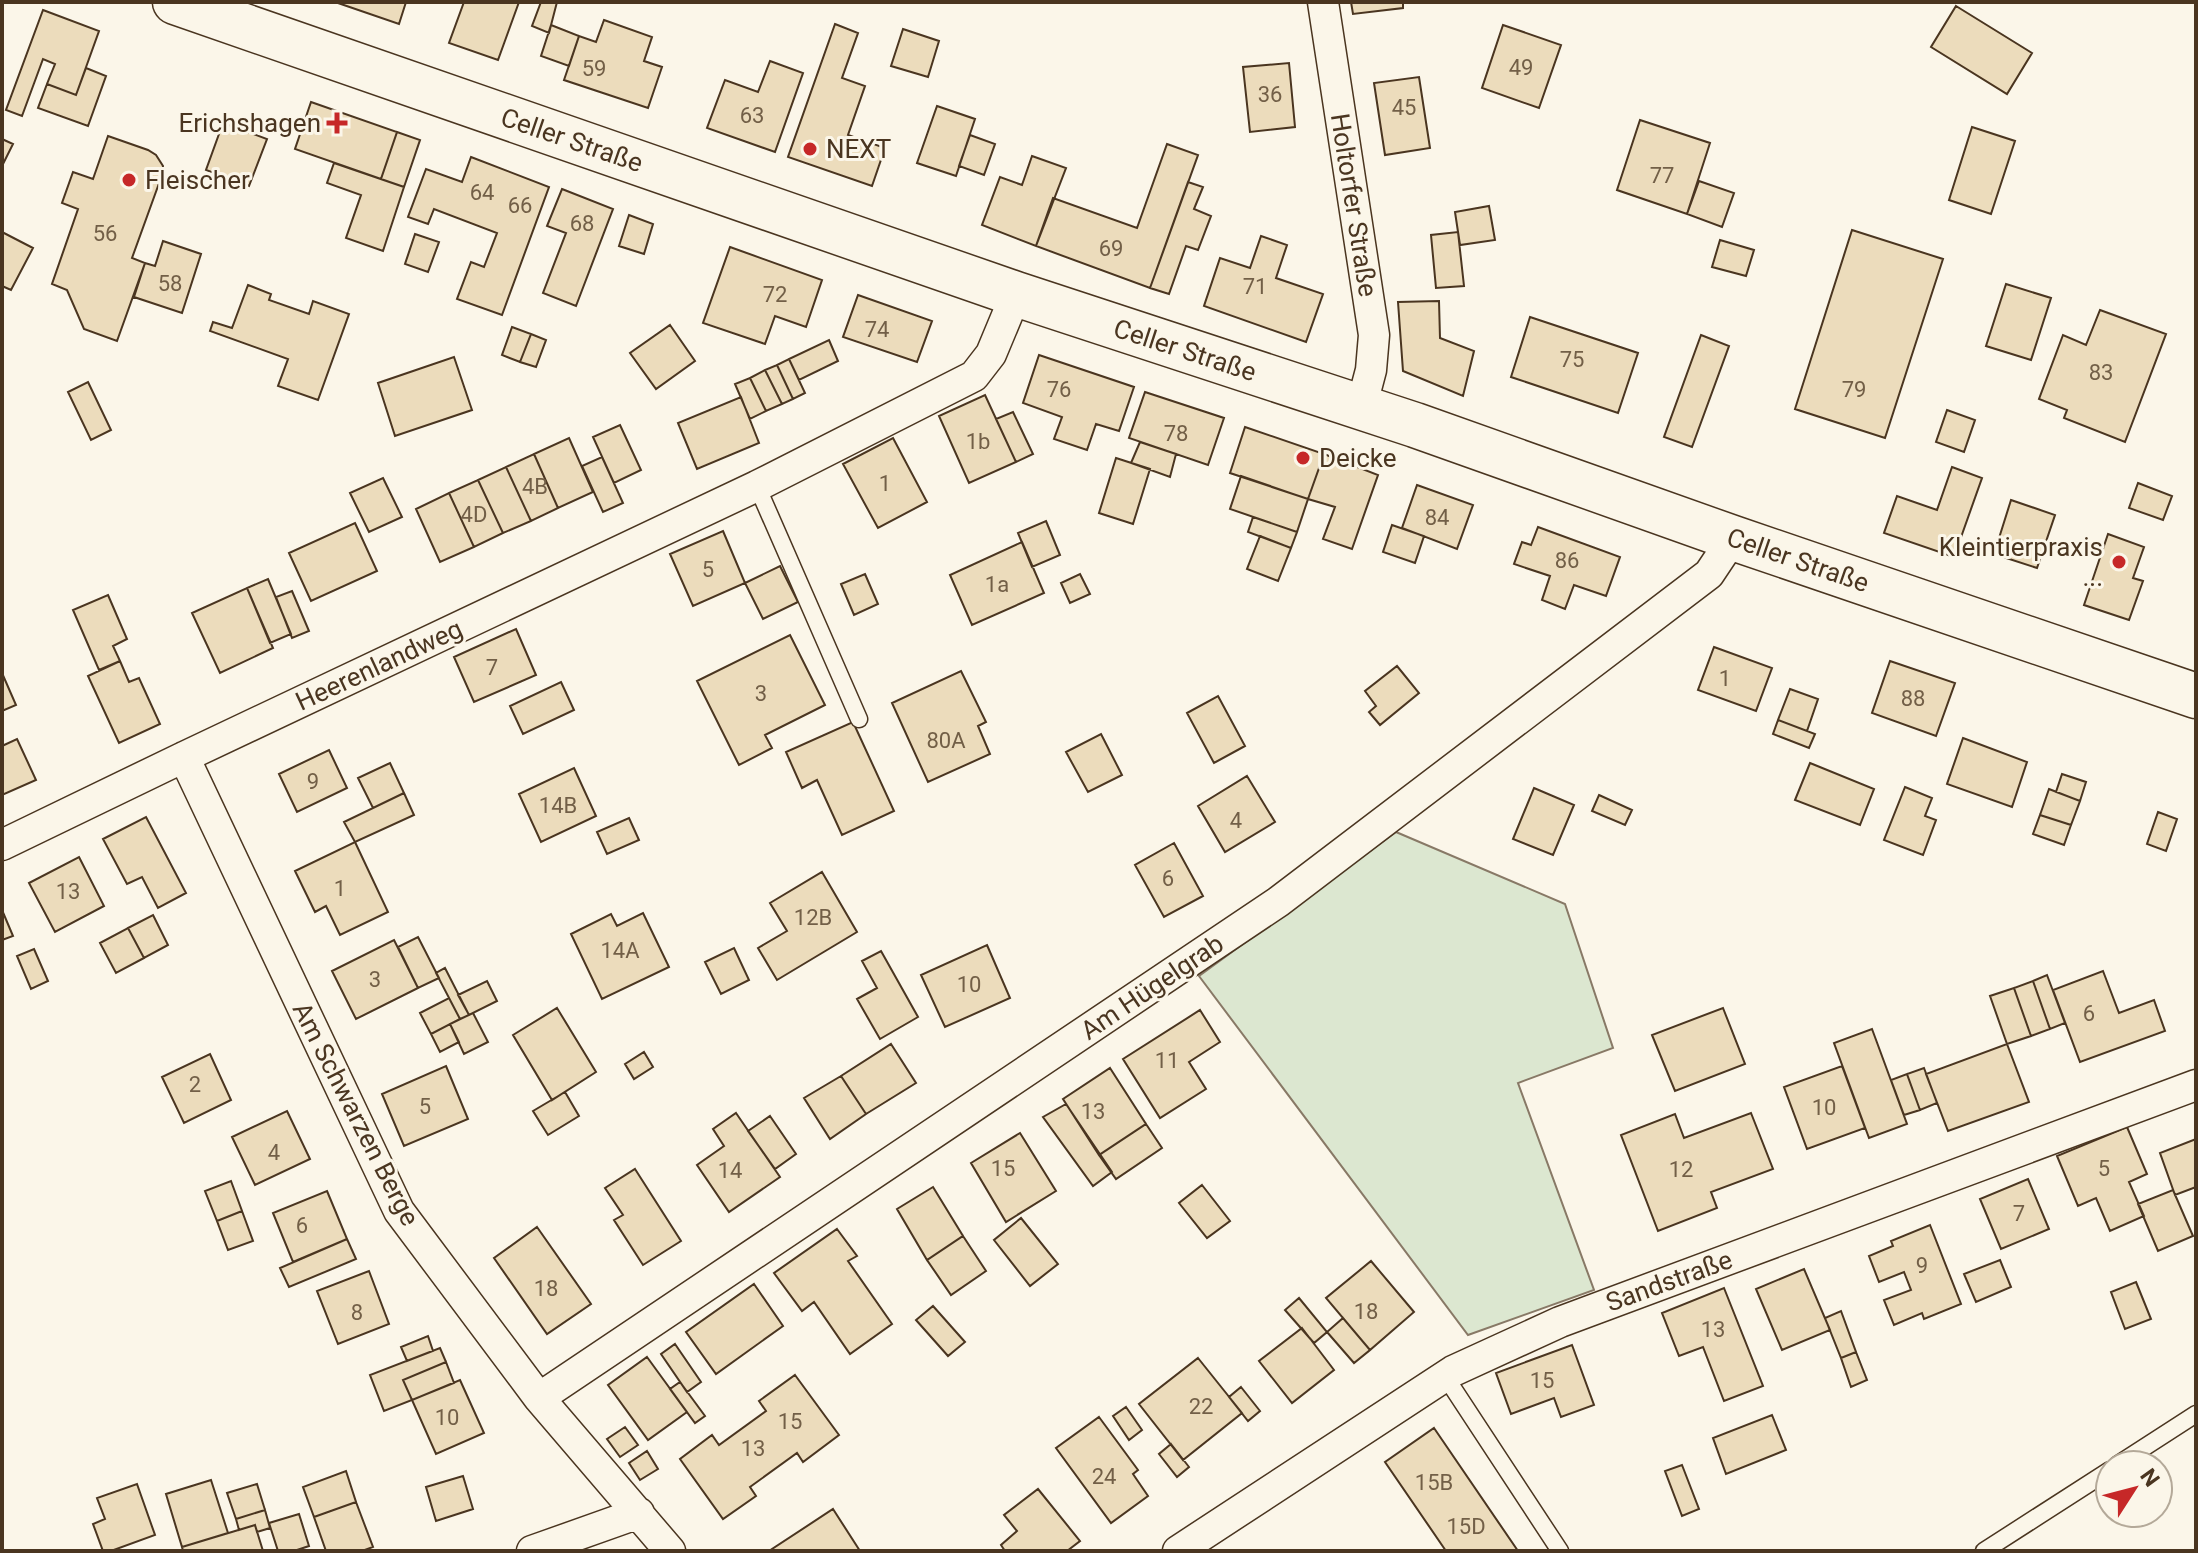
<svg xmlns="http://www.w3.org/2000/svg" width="2198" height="1553" font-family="Roboto,sans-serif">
	<rect width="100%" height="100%" fill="#fbf6e9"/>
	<path fill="#dce7d0" stroke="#887966" stroke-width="2" d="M1396 832 1565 904 1613 1048 1518 1083 1594 1290 1468 1335 1199 976Z"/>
	<path fill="#ecdcbc" stroke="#4a3520" stroke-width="2" d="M335 2H406L399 24Z
		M464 2H519L498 60 449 43Z
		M541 2H557L549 33 532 26Z
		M1351 2H1403V8L1353 14Z
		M1956 6 2032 53 2007 94 1931 47Z
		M43 10 99 31 76 95 47 84 55 64 43 59 22 116 6 110Z
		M604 20 652 37 644 61 662 67 648 108 564 80 579 36 596 42Z
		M835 24 858 33 842 78 865 86 848 135 885 148 872 186 788 157Z
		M551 25 579 36 569 66 541 56Z
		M1503 25 1561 45 1539 108 1482 88Z
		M903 29 939 41 928 77 891 66Z
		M770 61 803 73 775 152 707 128 725 80 758 92Z
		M1289 63 1295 127 1250 132 1243 67Z
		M86 68 106 76 88 126 38 108 47 84 76 95Z
		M1419 77 1430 148 1385 155 1374 83Z
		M311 102 397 132 381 179 295 149Z
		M937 106 975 119 956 176 917 163Z
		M1640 120 1710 143 1687 214 1617 190Z
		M223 123 267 139 249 186 206 170Z
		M1972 127 2015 141 1991 214 1949 200Z
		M397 132 420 140 404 187 381 179Z
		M970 135 995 144 984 175 959 166Z
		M108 136 148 150 156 155 163 166 162 175 132 258 145 263 117 341 84 329 67 290 52 284 78 209 62 203 73 172 93 179Z
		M2 139 13 144 2 166Z
		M1167 144 1198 155 1150 288 1036 246 1053 198 1137 228Z
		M1032 156 1066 168 1036 246 982 225 1000 177 1022 185Z
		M471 157 549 187 502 315 457 299 471 262 484 267 497 233 434 209 428 224 408 217 426 169 462 182Z
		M334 163 404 187 383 251 346 238 361 195 327 183Z
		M1699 181 1734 193 1722 227 1687 214Z
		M1188 182 1203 187 1194 209 1211 216 1198 250 1186 246 1169 294 1150 288Z
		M562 189 613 209 576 306 543 293 566 233 547 226Z
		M1489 206 1495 240 1460 245 1455 212Z
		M629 215 653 224 644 254 619 246Z
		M1852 230 1943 259 1885 438 1795 409Z
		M2 232 33 248 11 290 2 286Z
		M1458 232 1464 286 1436 288 1431 235Z
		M415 234 439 242 428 272 405 264Z
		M1261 236 1287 245 1276 278 1323 294 1306 342 1204 306 1220 258 1250 268Z
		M1720 240 1754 250 1746 276 1712 267Z
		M163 241 201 254 182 313 134 297 145 263 155 266Z
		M730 247 822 280 806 327 775 316 765 344 703 323Z
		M2006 284 2051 298 2031 360 1986 346Z
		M248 285 271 294 269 300 309 314 313 301 349 314 318 400 278 386 288 359 210 331 213 322 232 328Z
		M858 295 932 321 917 362 843 337Z
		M1439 301 1440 338 1474 351 1463 396 1403 371 1398 302Z
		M2100 310 2166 334 2125 442 2064 418 2067 410 2039 399 2063 335 2086 345Z
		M1530 317 1638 353 1618 413 1511 377Z
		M670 325 695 361 656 389 630 353Z
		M512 327 531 334 520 362 502 355Z
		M531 334 546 340 536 367 520 362Z
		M1701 335 1729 346 1692 447 1664 437Z
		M829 340 838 361 799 380 789 359Z
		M1039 355 1134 387 1119 431 1096 424 1087 450 1054 439 1062 417 1023 403Z
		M454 357 472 410 395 436 378 383Z
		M789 359 805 393 793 399 777 365Z
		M777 365 793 399 782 404 765 370Z
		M765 370 782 404 766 411 750 378Z
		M750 378 766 411 750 419 735 384Z
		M88 382 111 430 91 440 68 392Z
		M1145 392 1224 418 1208 465 1129 438Z
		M985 395 1016 462 969 483 939 416Z
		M741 397 759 443 697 469 678 423Z
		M1947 410 1975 420 1964 452 1936 442Z
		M1013 412 1033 454 1016 462 996 419Z
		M620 425 641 470 614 483 593 437Z
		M1245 427 1324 454 1308 499 1230 473Z
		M569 438 593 492 558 508 534 454Z
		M893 438 927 502 878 528 843 464Z
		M1140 442 1176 454 1170 477 1131 463Z
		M534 454 558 508 531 521 506 467Z
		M1324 454 1378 475 1352 549 1323 539 1335 507 1308 499Z
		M602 457 623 503 603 512 582 466Z
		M1116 458 1150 469 1133 524 1099 513Z
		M506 467 531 521 503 533 478 480Z
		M1952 467 1982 478 1954 557 1884 533 1897 496 1937 510Z
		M1241 476 1308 499 1297 532 1230 509Z
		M383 478 402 517 369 532 350 493Z
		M478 480 503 533 474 547 449 493Z
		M2138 483 2172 496 2163 520 2129 508Z
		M1417 485 1473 505 1457 549 1402 528Z
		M449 493 474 547 440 562 416 509Z
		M2011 500 2055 515 2037 568 1994 554Z
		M1253 517 1297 532 1291 548 1248 532Z
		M1046 521 1060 555 1032 567 1018 533Z
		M355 523 377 571 311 601 289 553Z
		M1392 525 1424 536 1415 563 1383 552Z
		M1538 527 1620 557 1606 596 1574 585 1565 609 1542 600 1550 576 1514 564 1522 542 1531 545Z
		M723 531 745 583 693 606 670 554Z
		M2108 534 2144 547 2133 578 2143 581 2129 620 2084 605Z
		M1260 536 1291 548 1278 581 1247 569Z
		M1022 542 1044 593 972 625 950 575Z
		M780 566 798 602 763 619 745 583Z
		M865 574 878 604 854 615 841 584Z
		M1080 574 1090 594 1070 603 1061 583Z
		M268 579 291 634 270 643 247 588Z
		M247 588 273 648 220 673 192 613Z
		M292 591 309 631 292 638 276 597Z
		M108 595 127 639 113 646 120 661 99 670 73 610Z
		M516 629 536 675 474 702 454 657Z
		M790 635 825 705 765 735 772 748 739 765 697 681Z
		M1714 647 1772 668 1756 711 1698 690Z
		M120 661 129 682 139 678 160 724 119 743 88 676Z
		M1890 661 1955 683 1936 736 1872 713Z
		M1397 666 1419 693 1380 725 1369 712 1376 706 1365 691Z
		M961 671 986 722 978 726 990 754 928 782 892 703Z
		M2 673 16 705 2 711Z
		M561 682 574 710 523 734 510 706Z
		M1790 689 1818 699 1807 731 1778 720Z
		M1218 696 1245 746 1214 763 1187 713Z
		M1778 720 1815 734 1809 748 1773 734Z
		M853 722 894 811 842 835 817 780 802 788 786 752Z
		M1101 734 1122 775 1088 792 1066 752Z
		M1963 738 2027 762 2012 807 1947 784Z
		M17 739 36 780 2 795V746Z
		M329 750 347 788 297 812 279 774Z
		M390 763 404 793 373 808 358 778Z
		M1810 763 1874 789 1860 825 1795 800Z
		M574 768 596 816 541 842 519 794Z
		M2062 774 2086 782 2080 801 2056 792Z
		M1247 776 1275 822 1225 852 1198 806Z
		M1905 787 1932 798 1925 816 1936 820 1923 855 1884 840Z
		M1534 788 1574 805 1553 855 1513 839Z
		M2049 789 2080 801 2071 825 2040 815Z
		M404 793 414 815 355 842 344 822Z
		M1599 795 1632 810 1625 825 1592 811Z
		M2158 812 2177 819 2166 851 2147 844Z
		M2040 815 2071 825 2064 845 2033 834Z
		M146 817 186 893 158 908 142 877 127 884 103 839Z
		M629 818 639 840 607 854 597 832Z
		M355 842 388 912 340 935 326 906 315 912 295 871Z
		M1174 843 1203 896 1164 917 1135 865Z
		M79 857 104 906 55 932 29 883Z
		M822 872 857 932 777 980 758 948 787 931 770 903Z
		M2 910 13 936 2 940Z
		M643 913 669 967 602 999 571 934 611 914 617 926Z
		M153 915 168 945 144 958 128 928Z
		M128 928 144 958 116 973 100 943Z
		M418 937 439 978 418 988 398 947Z
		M394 940 418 988 356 1019 332 971Z
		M987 945 1010 998 945 1027 921 975Z
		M734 948 749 980 721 994 705 962Z
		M34 949 48 981 31 989 17 956Z
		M881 951 918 1017 880 1039 857 999 877 988 862 961Z
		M445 968 469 1015 460 1019 436 973Z
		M2103 971 2119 1013 2154 1000 2165 1031 2080 1062 2053 990Z
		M2047 975 2065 1023 2050 1029 2033 981Z
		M487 981 497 1001 469 1015 458 995Z
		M2033 981 2050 1029 2031 1036 2014 988Z
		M2014 988 2031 1036 2007 1044 1990 996Z
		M449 998 460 1019 431 1034 420 1013Z
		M557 1008 596 1072 552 1100 513 1035Z
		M1723 1008 1745 1064 1675 1091 1652 1035Z
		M1200 1010 1220 1042 1189 1062 1206 1089 1160 1118 1123 1059Z
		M473 1013 488 1042 464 1054 450 1024Z
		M450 1024 459 1042 440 1052 431 1034Z
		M1872 1029 1907 1124 1869 1138 1834 1043Z
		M891 1044 916 1083 866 1114 841 1076Z
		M2007 1044 2029 1102 1948 1131 1926 1074Z
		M644 1052 653 1067 634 1079 625 1064Z
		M210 1054 231 1100 184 1123 162 1077Z
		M446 1066 468 1119 404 1146 382 1094Z
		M1842 1066 1865 1128 1807 1149 1784 1087Z
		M1110 1068 1146 1124 1099 1155 1063 1099Z
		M1924 1068 1937 1103 1920 1110 1907 1074Z
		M1907 1074 1920 1110 1904 1115 1891 1080Z
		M841 1076 866 1114 830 1139 804 1098Z
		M565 1092 579 1116 548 1135 533 1111Z
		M1066 1104 1112 1172 1093 1186 1043 1117Z
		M287 1111 310 1159 255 1185 232 1137Z
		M736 1113 780 1177 729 1212 697 1165 724 1146 713 1129Z
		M1751 1113 1773 1169 1711 1192 1717 1208 1658 1231 1621 1135 1675 1114 1684 1138Z
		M770 1116 796 1154 775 1169 748 1131Z
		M1146 1124 1162 1148 1116 1179 1099 1155Z
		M2127 1127 2147 1174 2129 1182 2144 1216 2110 1231 2096 1198 2078 1206 2057 1156Z
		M1020 1133 1056 1191 1006 1222 971 1163Z
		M2196 1139V1187L2175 1195 2160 1153Z
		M635 1169 681 1241 643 1265 614 1220 623 1215 605 1188Z
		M2028 1179 2049 1229 2001 1249 1980 1199Z
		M231 1181 242 1211 217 1221 205 1191Z
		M1202 1185 1230 1221 1207 1238 1179 1203Z
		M933 1187 963 1236 927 1260 897 1209Z
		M2173 1190 2193 1236 2158 1251 2138 1204Z
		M327 1191 347 1239 293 1262 273 1213Z
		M242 1211 253 1241 228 1250 217 1221Z
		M1021 1218 1058 1264 1030 1286 994 1240Z
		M1930 1225 1961 1304 1924 1319 1922 1313 1894 1325 1884 1300 1911 1290 1904 1272 1879 1282 1869 1256 1893 1246 1891 1241Z
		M537 1227 591 1304 547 1334 494 1258Z
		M837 1229 857 1256 848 1261 892 1324 850 1354 814 1302 802 1311 774 1273Z
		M963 1236 986 1271 951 1295 927 1260Z
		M347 1239 356 1259 289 1287 280 1268Z
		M2000 1260 2011 1287 1976 1302 1964 1274Z
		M1371 1261 1414 1312 1370 1350 1326 1298Z
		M1804 1269 1830 1330 1782 1350 1756 1289Z
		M369 1271 389 1324 338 1344 317 1291Z
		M2136 1282 2151 1319 2125 1329 2111 1292Z
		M754 1284 783 1326 716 1374 686 1332Z
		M1724 1288 1763 1386 1724 1401 1703 1347 1679 1356 1662 1313Z
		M1299 1298 1327 1332 1314 1343 1285 1310Z
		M933 1306 965 1342 948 1356 916 1320Z
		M1841 1311 1856 1352 1841 1358 1825 1318Z
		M1343 1318 1370 1350 1354 1363 1327 1332Z
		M1302 1328 1334 1370 1292 1403 1259 1361Z
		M428 1336 433 1351 407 1361 401 1347Z
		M675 1344 701 1382 687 1392 661 1354Z
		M1572 1345 1594 1405 1561 1417 1554 1398 1511 1414 1496 1373Z
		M440 1348 446 1362 403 1380 412 1400 384 1411 370 1375Z
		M1856 1352 1867 1380 1851 1387 1841 1358Z
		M647 1357 687 1412 648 1440 608 1385Z
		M1198 1358 1242 1413 1183 1460 1139 1404Z
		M446 1362 454 1383 412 1400 403 1380Z
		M795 1375 839 1435 803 1462 797 1453 750 1487 756 1496 723 1519 680 1459 712 1435 719 1445 766 1411 759 1401Z
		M460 1380 484 1433 436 1454 412 1400Z
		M680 1382 705 1416 695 1423 670 1389Z
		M1241 1387 1260 1411 1248 1421 1229 1397Z
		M1126 1407 1142 1430 1129 1440 1113 1416Z
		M1772 1415 1786 1450 1726 1474 1713 1438Z
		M1099 1417 1138 1470 1133 1474 1148 1496 1111 1523 1056 1448Z
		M625 1427 638 1445 620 1457 607 1439Z
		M1434 1428 1518 1551H1446L1385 1462Z
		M1171 1444 1189 1467 1177 1477 1159 1454Z
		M647 1451 658 1469 640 1480 629 1463Z
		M1682 1465 1699 1509 1682 1516 1665 1471Z
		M346 1471 356 1502 314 1517 303 1487Z
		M463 1476 473 1509 436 1521 426 1487Z
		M211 1480 228 1533 182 1547 166 1494Z
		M137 1484 155 1535 111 1551H103L93 1524 105 1519 97 1498Z
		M257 1484 265 1510 236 1519 227 1493Z
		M1038 1489 1080 1541 1067 1551H1005L1001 1545 1017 1531 1004 1515Z
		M356 1502 373 1547 362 1551H326L314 1517Z
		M833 1509 860 1551H769Z
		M265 1510 270 1528 257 1532 255 1525 239 1530 236 1519Z
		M299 1514 309 1546 294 1551H278L269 1523Z
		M255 1525 263 1551H183L182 1547Z"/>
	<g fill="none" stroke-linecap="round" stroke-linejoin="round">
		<g stroke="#4a3520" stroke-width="19">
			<path id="service" d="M757 486 859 719
				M1445 1376 1560 1551
				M2117 1465 2196 1414
				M1984 1551 2110 1470"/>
		</g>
		<g stroke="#4a3520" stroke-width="33">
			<path id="minor" d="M1323 2 1374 335 1371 370 1361 408
				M184 757 399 1211 539 1398 670 1551
				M2 845 184 757 757 486 974 376 991 354 1016 294
				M539 1398 1278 902 1709 574 1733 538
				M532 1551 639 1513
				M1178 1551 1453 1371 1560 1322 2196 1085"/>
		</g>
		<g stroke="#4a3520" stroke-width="47">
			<path id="primary" d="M175 2 1016 294 1415 425 1733 538 2196 696"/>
		</g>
		<use href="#service" stroke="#fbf6e9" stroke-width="16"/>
		<use href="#minor" stroke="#fbf6e9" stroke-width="30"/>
		<use href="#primary" stroke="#fbf6e9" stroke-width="44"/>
	</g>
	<g fill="#c62828" stroke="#fbf6e9" stroke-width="3">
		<path d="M333 111h8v8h8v8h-8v8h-8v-8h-8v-8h8z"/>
		<circle cx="810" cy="149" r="8"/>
		<circle cx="129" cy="180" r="8"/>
		<circle cx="1303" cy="458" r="8"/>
		<circle cx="2119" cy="562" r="8"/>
	</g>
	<g text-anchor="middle" stroke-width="6" stroke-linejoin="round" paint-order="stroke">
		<g font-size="22" fill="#725f47">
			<text x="1521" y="75">49</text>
			<text x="594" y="76">59</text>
			<text x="1270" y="102">36</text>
			<text x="1404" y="115">45</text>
			<text x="752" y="123">63</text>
			<text x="1662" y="183">77</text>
			<text x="482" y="200">64</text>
			<text x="520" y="213">66</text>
			<text x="582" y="231">68</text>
			<text x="105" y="241">56</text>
			<text x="1111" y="256">69</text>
			<text x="170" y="291">58</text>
			<text x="1255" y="294">71</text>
			<text x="775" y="302">72</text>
			<text x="877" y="337">74</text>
			<text x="1572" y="367">75</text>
			<text x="2101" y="380">83</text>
			<text x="1059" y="397">76</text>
			<text x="1854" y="397">79</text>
			<text x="1176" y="441">78</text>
			<text x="978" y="449">1b</text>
			<text x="885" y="491">1</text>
			<text x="535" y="494">4B</text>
			<text x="474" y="522">4D</text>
			<text x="1437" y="525">84</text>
			<text x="1567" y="568">86</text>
			<text x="708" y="577">5</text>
			<text x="997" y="592">1a</text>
			<text x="492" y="675">7</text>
			<text x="1725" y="686">1</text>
			<text x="761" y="701">3</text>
			<text x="1913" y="706">88</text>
			<text x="946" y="748">80A</text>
			<text x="313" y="789">9</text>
			<text x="558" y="813">14B</text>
			<text x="1236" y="828">4</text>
			<text x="1168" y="886">6</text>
			<text x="340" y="896">1</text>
			<text x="68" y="899">13</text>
			<text x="813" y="925">12B</text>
			<text x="620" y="958">14A</text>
			<text x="375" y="987">3</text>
			<text x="969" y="992">10</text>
			<text x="2089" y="1021">6</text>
			<text x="1167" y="1068">11</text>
			<text x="195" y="1092">2</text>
			<text x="425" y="1114">5</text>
			<text x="1824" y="1115">10</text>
			<text x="1093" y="1119">13</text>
			<text x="274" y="1160">4</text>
			<text x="1003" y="1176">15</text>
			<text x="2104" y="1176">5</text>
			<text x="1681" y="1177">12</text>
			<text x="730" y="1178">14</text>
			<text x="2019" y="1221">7</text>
			<text x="302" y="1233">6</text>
			<text x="1922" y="1273">9</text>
			<text x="546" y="1296">18</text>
			<text x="1366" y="1319">18</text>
			<text x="357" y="1320">8</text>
			<text x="1713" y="1337">13</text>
			<text x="1542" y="1388">15</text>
			<text x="1201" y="1414">22</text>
			<text x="447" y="1425">10</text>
			<text x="790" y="1429">15</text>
			<text x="753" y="1456">13</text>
			<text x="1104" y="1484">24</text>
			<text x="1434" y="1490">15B</text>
			<text x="1466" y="1534">15D</text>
		</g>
		<g font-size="26" fill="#4a3520" stroke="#fbf6e9" text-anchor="start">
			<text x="321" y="132" text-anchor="end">Erichshagen</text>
			<text x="826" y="158">NEXT</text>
			<text x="145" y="189">Fleischer</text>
			<text x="1319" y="467">Deicke</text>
			<text x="2103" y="556" text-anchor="end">Kleintierpraxis<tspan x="2103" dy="30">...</tspan></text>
		</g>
		<g font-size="26" fill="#4a3520" stroke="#fbf6e9">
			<text transform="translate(572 140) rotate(19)" y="9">Celler Straße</text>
			<text transform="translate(1354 205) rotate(81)" y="9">Holtorfer Straße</text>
			<text transform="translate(1185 350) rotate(18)" y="9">Celler Straße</text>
			<text transform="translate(1798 560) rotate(19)" y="9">Celler Straße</text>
			<text transform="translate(379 665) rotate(-25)" y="9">Heerenlandweg</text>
			<text transform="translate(1152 987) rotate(-34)" y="9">Am Hügelgrab</text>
			<text transform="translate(356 1114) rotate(63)" y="9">Am Schwarzen Berge</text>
			<text transform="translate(1669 1281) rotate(-20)" y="9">Sandstraße</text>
		</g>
	</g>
	<rect width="2198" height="1553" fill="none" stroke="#4a3520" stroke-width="8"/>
	<g transform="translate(2134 1489) rotate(54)"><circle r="38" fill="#fbf6e9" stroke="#b4a999" stroke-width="2"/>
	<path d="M0-6L14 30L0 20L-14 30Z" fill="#c62828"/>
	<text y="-12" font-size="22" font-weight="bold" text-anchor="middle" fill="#4a3520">N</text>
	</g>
</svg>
